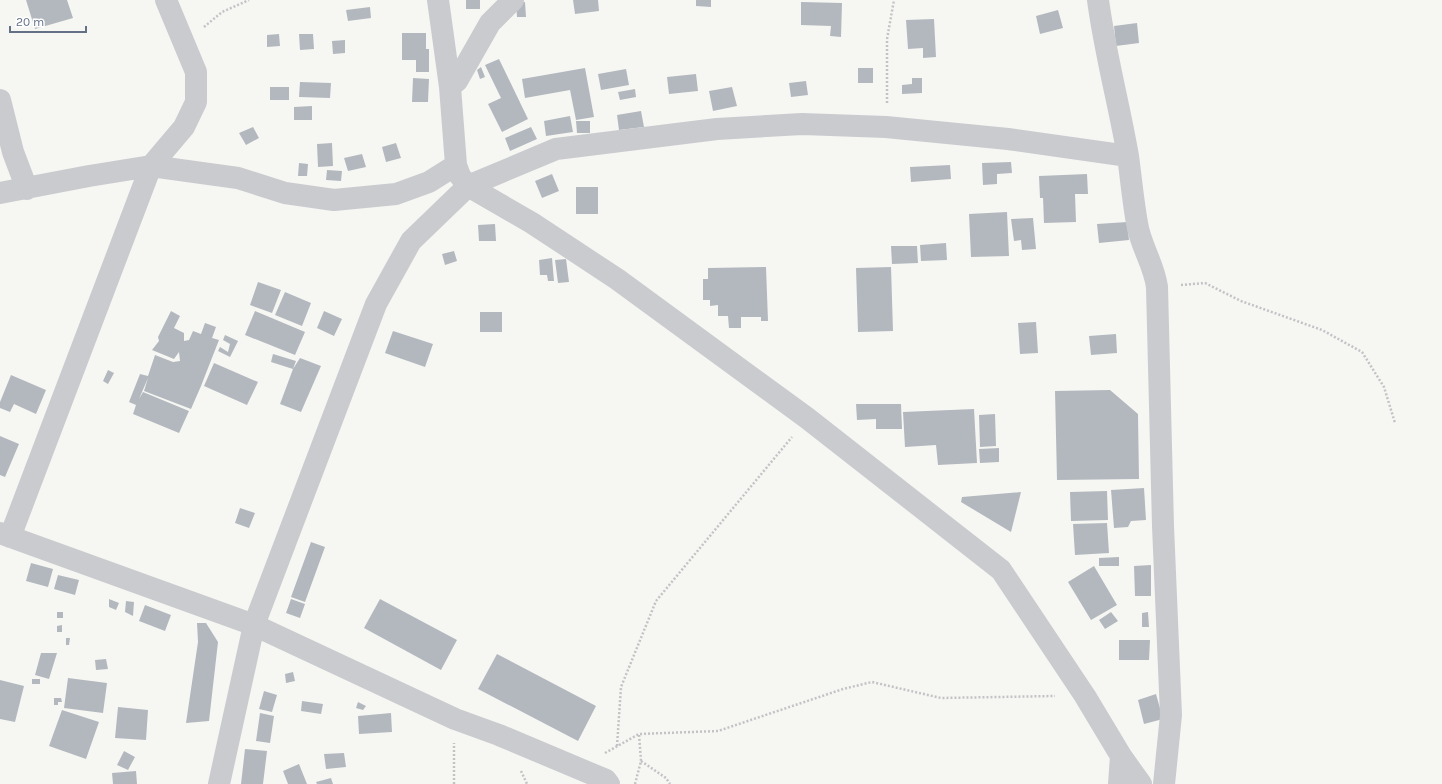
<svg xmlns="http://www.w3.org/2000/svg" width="1442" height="784" font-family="Karla,sans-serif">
	<rect width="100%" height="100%" fill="#f6f7f3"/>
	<path fill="#b3b8bf" d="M26 0H67L73 18 35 29Z
		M466 0H480V9H466Z
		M573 0H598L599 11 575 14Z
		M696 0H711V7L696 6Z
		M525 2 526 17H517L516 3Z
		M801 2 842 3 841 37 830 36 831 26 801 25Z
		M370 7 371 18 348 21 346 10Z
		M1058 10 1063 28 1040 34 1036 16Z
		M934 19 936 57 923 58V48L908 49 906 20Z
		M1137 23 1139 43 1116 46 1114 26Z
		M402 33H426V49H429V72H416V60H402Z
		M279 34 280 46 267 47V35Z
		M299 34H313L314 49 300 50Z
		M345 40V53L333 54 332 41Z
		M499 59 528 119 502 132 488 104 501 98 485 65Z
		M481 67 485 77 480 79 477 70Z
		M585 68 594 117 576 120 570 90 525 98 522 79Z
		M858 68H873V83H858Z
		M626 69 629 85 601 90 598 74Z
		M696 74 698 91 669 94 667 77Z
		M413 78 429 79 428 102H412Z
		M912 78H922V93L902 94V85L912 84Z
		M806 81 808 95 791 97 789 83Z
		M300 82 331 83 330 98 299 97Z
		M270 87H289V100H270Z
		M732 87 737 106 713 111 709 91Z
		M635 89 636 97 620 100 618 92Z
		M312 106V120H294V107Z
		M641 111 644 127 619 130 617 115Z
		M570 116 573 132 546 136 544 121Z
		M576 121H590V133H577Z
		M253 127 259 138 246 145 239 133Z
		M531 127 537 139 510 151 505 138Z
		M332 143 333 166 318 167 317 144Z
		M396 143 401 158 386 162 382 147Z
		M362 154 366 167 348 171 344 158Z
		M1011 162 1012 173 997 174V184L983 185 982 163Z
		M299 163 308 164 307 176H298Z
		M950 165 951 179 911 182 910 167Z
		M327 170 342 171 341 181 326 180Z
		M552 174 559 191 542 198 535 181Z
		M1087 174 1088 194H1075L1076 222 1044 223 1043 198H1040L1039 176Z
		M576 187H598V214H576Z
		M1007 212 1009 256 971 257 969 214Z
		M1033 218 1036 249 1022 250 1021 240 1014 241 1011 219Z
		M1127 222 1129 240 1099 243 1097 224Z
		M495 224 496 241H479L478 225Z
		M946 243 947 260 921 261 920 245Z
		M891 246H917L918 263 892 264Z
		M454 251 457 261 445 265 442 254Z
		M552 258 554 281H548L547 275H540L539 260Z
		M566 259 569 282 558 283 555 260Z
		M766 267 768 321H761V317H741V328H729L728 316H718V305L710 306V300H703V279H708V268Z
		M891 267 893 331 858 332 856 268Z
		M258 282 281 290 272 313 250 305Z
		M285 292 311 303 302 326 275 315Z
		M171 311 180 316 174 328 184 333V341L189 340 193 331 201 334 205 323 216 327 212 338 219 340 201 386 191 409 144 391 148 378 139 399 143 392 189 411 179 433 133 414 136 405 129 402 140 374 148 376 155 355 173 362 180 361 179 352 174 359 152 350 159 341 158 337Z
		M255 311 305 332 295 355 245 335Z
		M324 311 342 319 334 336 317 328Z
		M480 312H502V332H480Z
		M1036 322 1038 353 1020 354 1018 323Z
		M393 331 433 344 425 367 385 353Z
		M1116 334 1117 353 1091 355 1089 336Z
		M225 335 238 341 230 357 218 351 220 347 228 352 230 344 223 340Z
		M273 354 296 361 293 369 300 358 321 366 301 412 280 404 293 369 271 362Z
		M214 363 258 382 247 405 204 386Z
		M108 370 114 373 108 384 103 381Z
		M11 375 46 390 36 414 14 404 10 412 0 408V402Z
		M1110 390 1138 414 1139 479 1057 480 1055 391Z
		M856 404H901L902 429H876V419L857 420Z
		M974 409 977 463 938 465 936 445 905 447 903 412Z
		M995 414 996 446 980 447 979 415Z
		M0 436 19 444 5 477 0 475Z
		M999 448V462L980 463 979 449Z
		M1144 488 1146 520 1131 521 1128 527 1114 528 1111 490Z
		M1107 491 1108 520 1071 521 1070 492Z
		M1021 492 1011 532 961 502 962 497Z
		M240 508 255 513 249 528 235 523Z
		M1107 523 1109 553 1075 555 1073 524Z
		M311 542 325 547 305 602 291 597Z
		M1119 557V566H1099V558Z
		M31 563 53 569 48 587 26 581Z
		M1151 565V596H1135L1134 566Z
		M1094 566 1117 605 1091 620 1068 582Z
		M58 575 79 580 75 595 54 589Z
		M109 599 119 603 116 610 109 607Z
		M291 599 305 604 300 618 286 613Z
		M380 599 457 640 441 670 364 628Z
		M126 601 134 602 133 616 125 612Z
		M145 605 171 615 165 631 139 621Z
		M57 612H63V618H57Z
		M1111 612 1118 621 1105 629 1099 620Z
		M1148 612 1149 627H1142V613Z
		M197 623H206L218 642 209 721 186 723 198 642Z
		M62 625V632H57V626Z
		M66 638H70L69 645H66Z
		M1119 640H1150L1149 660H1119Z
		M41 653H57L49 679 35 675Z
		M497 654 596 706 578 741 478 689Z
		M106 659 108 669 96 670 95 660Z
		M293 672 295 681 286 683 285 674Z
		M68 678 107 683 103 713 64 708Z
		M32 679H40V684H32Z
		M0 680 24 686 15 722 0 719Z
		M264 691 277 695 272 712 259 709Z
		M1156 694 1163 719 1144 724 1138 700Z
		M54 698H61L62 702H58V705H54Z
		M302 701 323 704 321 714 301 711Z
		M358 702 366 706 363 710 356 708Z
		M118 707 148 710 146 740 115 738Z
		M62 710 99 722 86 759 49 746Z
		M260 713 274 716 270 743 256 741Z
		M391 713 392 732 359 734 358 716Z
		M245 749 267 751 263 784H241Z
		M124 751 135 757 128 770 117 765Z
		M344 753 346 767 326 769 324 754Z
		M299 764 307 784H288L283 771Z
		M136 771 137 784H113L112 773Z
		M331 778 333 784H317L316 782Z"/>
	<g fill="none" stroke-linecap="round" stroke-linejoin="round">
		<path stroke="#c2c3c5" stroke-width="2.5" stroke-dasharray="2 2" stroke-linecap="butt" d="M204 27 222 12 249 0
			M887 103V39L894 0
			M1181 285 1205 283 1241 301 1322 330 1362 352 1384 387 1395 423
			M617 746 621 687 656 601 792 437
			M605 753 639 734 718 731 843 689 872 682 941 698 1055 696
			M641 761 666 778 670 784
			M521 771 527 784
			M454 784V743
			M635 784 641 761 639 734"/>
		<path stroke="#c9cbcf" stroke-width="22" d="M438 0 450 87 456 165 460 176 468 186 532 223 617 279 807 418 1001 570 1085 696 1121 756 1141 784
			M1098 0C1105 53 1119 104 1128 156 1131 178 1133 201 1137 223 1140 245 1154 264 1157 287L1163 526 1171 715 1164 784
			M450 87 457 81 490 23 513 0
			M0 100 13 152 27 189
			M0 193 89 176 151 166 238 178 285 193 334 200 396 194 429 182 456 165
			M0 533 254 625 455 719 499 735 606 780 609 784
			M10 537 151 166 184 127 196 102V72L166 0
			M219 784 254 625 376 304 411 241 468 186 556 149 717 129 802 124 886 127 1008 139 1128 156
			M1119 784 1121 756"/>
	</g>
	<path d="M10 26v6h76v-6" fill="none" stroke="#637187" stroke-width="2"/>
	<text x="16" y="26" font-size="12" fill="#637187" stroke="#ffffff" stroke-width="3" paint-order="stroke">20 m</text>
</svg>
